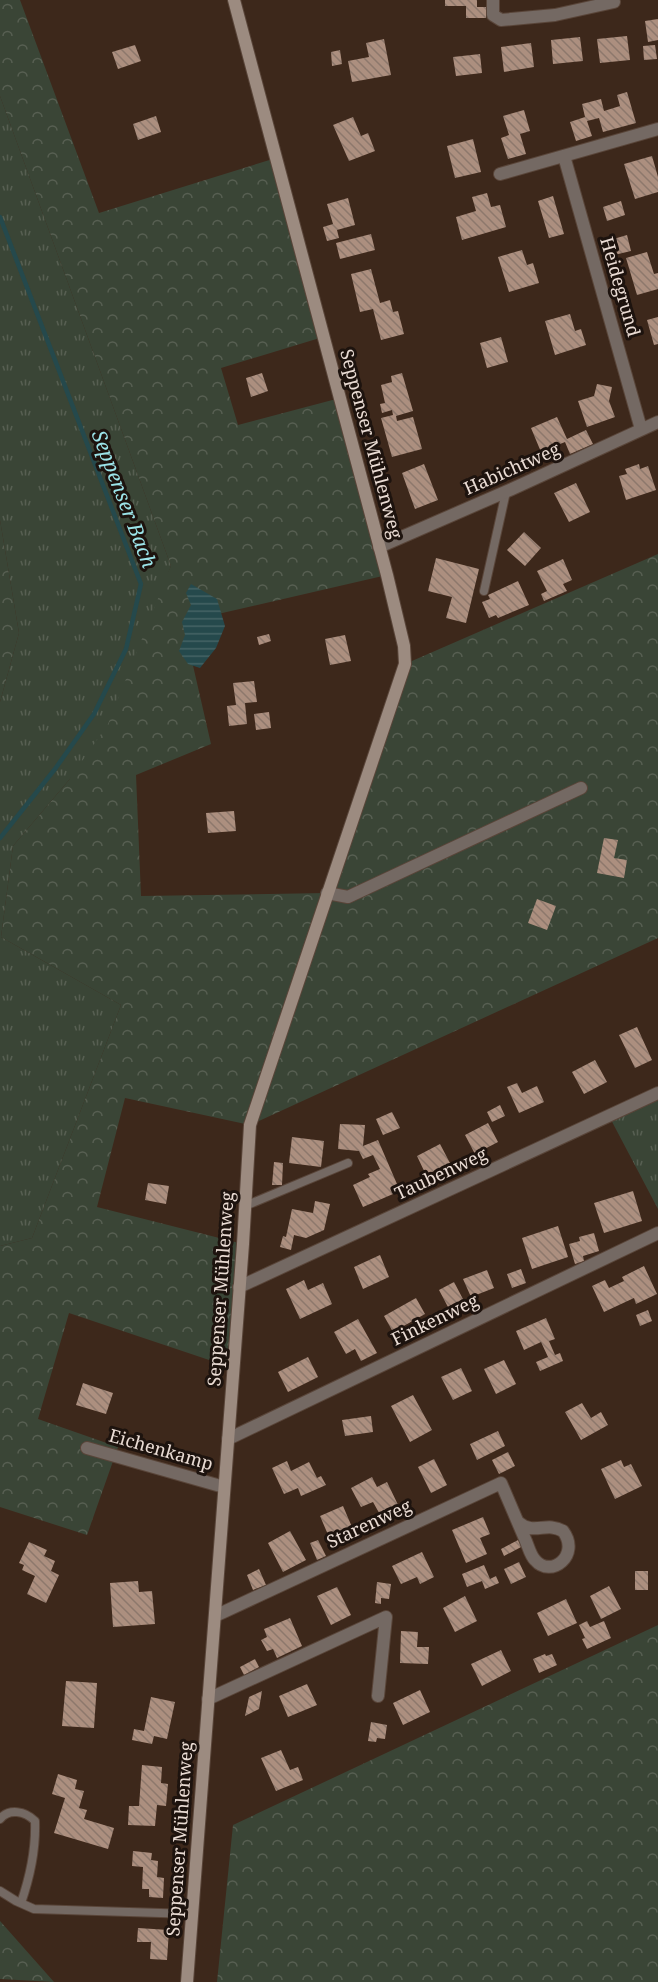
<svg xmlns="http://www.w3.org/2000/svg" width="658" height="1982" font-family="'Noto Serif',serif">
	<defs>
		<pattern id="forest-crowns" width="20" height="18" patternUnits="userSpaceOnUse" patternTransform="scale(1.5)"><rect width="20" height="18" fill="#3a4536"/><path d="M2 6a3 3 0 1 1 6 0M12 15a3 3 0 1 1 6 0" fill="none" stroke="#575f52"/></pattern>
		<pattern id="park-tufts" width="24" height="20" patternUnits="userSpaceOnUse" patternTransform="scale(1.5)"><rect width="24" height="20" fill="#3a4536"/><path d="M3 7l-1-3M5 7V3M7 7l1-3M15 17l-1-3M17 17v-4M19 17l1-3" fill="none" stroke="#575f52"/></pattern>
		<pattern id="water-rules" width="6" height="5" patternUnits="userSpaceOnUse" patternTransform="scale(1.5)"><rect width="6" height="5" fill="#25494c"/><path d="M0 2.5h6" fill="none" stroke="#456365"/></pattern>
		<pattern id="building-back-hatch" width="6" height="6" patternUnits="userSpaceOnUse" patternTransform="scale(1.5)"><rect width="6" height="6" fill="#ac8f7f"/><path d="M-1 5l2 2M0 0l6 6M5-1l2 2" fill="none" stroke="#8d786c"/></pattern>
	</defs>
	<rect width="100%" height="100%" fill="#3d281b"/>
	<path fill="url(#forest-crowns)" d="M0 0H20L99 213 276 158 323 337 221 368 238 425 340 398 387 575 183 622 211 744 136 775 141 896 327 893 405 664 658 554V938L250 1125 125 1098 97 1207 243 1244 233 1368 69 1313 38 1419 118 1447 87 1535 0 1507V1246L32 1238 121 1005 1 937 13 846 69 780 171 566 0 96Z
		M0 520 19 633 0 702Z
		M658 1625V1982H217L233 1825Z
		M0 1921 54 1982 0 1979Z"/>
	<path fill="url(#park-tufts)" d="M0 96 171 566 108 724 69 780 13 846 1 937 121 1005 32 1238 0 1246V702L19 633 0 520Z
		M658 1095V1209L609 1116Z"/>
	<path fill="url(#water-rules)" d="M191 584 217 599 225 626 216 648 200 668 188 664 179 651 185 635 182 622 191 605 186 593Z"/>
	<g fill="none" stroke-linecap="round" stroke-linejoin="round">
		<path stroke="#25494c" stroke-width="4.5" d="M0 217 141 584 126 649 94 714 55 769 0 838"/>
	</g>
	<path fill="url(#building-back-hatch)" d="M445 0H477V7H486V18H466V6H445Z
		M658 19V40L648 42 645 21Z
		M627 36 630 60 600 63 597 39Z
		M580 37 583 61 553 64 551 40Z
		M384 39 391 75 352 82 348 61 369 57 366 43Z
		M531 43 534 67 504 72 501 47Z
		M135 45 141 61 118 69 112 52Z
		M655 45 657 59 644 60 643 46Z
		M340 50 342 64 332 66 331 52Z
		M480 54 482 73 456 76 453 57Z
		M627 92 636 123 603 132 599 118 587 121 592 136 576 141 570 122 585 117 582 104 601 99 604 111 620 106 617 95Z
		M524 110 530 131 520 134 526 154 508 159 501 138 509 135 503 116Z
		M156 116 161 132 138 140 133 124Z
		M353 117 361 136 368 133 375 151 349 161 333 125Z
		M473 139 481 172 455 178 447 146Z
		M652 156 658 177V192L635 199 624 164Z
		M487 193 491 207 500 205 506 227 462 240 456 217 476 211 472 197Z
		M553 196 564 234 549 238 538 201Z
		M348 198 355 225 337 230 339 238 327 241 323 227 333 224 327 204Z
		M621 201 625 215 607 221 603 207Z
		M371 234 375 250 340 259 336 243Z
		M627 235 631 251 614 255 610 240Z
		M522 250 527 265 533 263 539 283 509 292 498 257Z
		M647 252 654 274 658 273V289L637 295 626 258Z
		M371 269 380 303 390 300 393 312 398 311 404 334 381 340 373 309 360 312 351 274Z
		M570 314 575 331 581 329 586 345 555 355 545 321Z
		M658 317V344L654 345 647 320Z
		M501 337 508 362 487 368 480 343Z
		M262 373 268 391 251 397 246 378Z
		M402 373 413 411 396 416 397 421 413 417 422 449 392 457 381 418 393 415 392 410 382 413 380 404 385 403 381 385 392 382 391 376Z
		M597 384 612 387 609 401 615 417 587 427 578 401 594 396Z
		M557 417 567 439 586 430 593 444 570 454 565 442 541 452 531 428Z
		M424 464 438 500 415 509 402 473Z
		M639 464 640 469 648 466 656 490 626 500 619 476 627 474 625 469Z
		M576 483 590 512 569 522 554 493Z
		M524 532 541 548 525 566 507 550Z
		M436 558 479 569 466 623 446 618 452 597 428 591Z
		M563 559 572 580 563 584 567 591 544 601 541 594 547 591 537 571Z
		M518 581 529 605 498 618 496 615 489 618 482 602 490 599 488 595Z
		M269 634 271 641 259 645 257 637Z
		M345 635 351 661 330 665 325 639Z
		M254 681 257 702 245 703 247 724 229 726 227 706 236 705 233 683Z
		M269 712 271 728 256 730 254 714Z
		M234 811 236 831 208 833 206 813Z
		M604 838 618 840 614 858 627 860 624 878 597 873Z
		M537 899 556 906 547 930 528 923Z
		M637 1027 652 1060 635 1068 619 1035Z
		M595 1060 607 1082 584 1094 572 1072Z
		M517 1083 522 1093 537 1086 544 1102 519 1113 507 1087Z
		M500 1105 505 1116 492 1122 487 1112Z
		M392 1112 400 1128 383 1135 376 1119Z
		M488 1123 498 1142 475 1154 465 1135Z
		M340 1124 365 1125 363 1146 378 1140 400 1191 363 1207 353 1185 370 1177 368 1174 380 1169 373 1155 363 1159 359 1151 338 1149Z
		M292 1137 324 1141 321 1167 289 1163Z
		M440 1144 450 1163 426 1175 417 1156Z
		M274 1162 283 1163 282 1185H272Z
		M148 1183 169 1186 166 1204 145 1200Z
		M633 1191 642 1221 604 1233 594 1203Z
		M315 1201 330 1204 324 1230 306 1238 294 1235 291 1250 280 1247 283 1236 286 1237 292 1209 313 1213Z
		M558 1226 568 1257 532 1269 522 1238Z
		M594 1233 599 1251 583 1256 584 1261 575 1264 569 1244 580 1241 579 1237Z
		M380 1255 389 1277 363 1289 354 1267Z
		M644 1266 657 1294 636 1304 634 1298 604 1312 592 1286 605 1280 609 1288 624 1281 622 1277Z
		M521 1269 526 1283 512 1288 507 1274Z
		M487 1270 494 1288 471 1297 463 1279Z
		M304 1280 308 1290 323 1283 332 1304 300 1319 286 1289Z
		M454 1282 464 1301 449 1309 439 1290Z
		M416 1298 425 1314 393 1332 384 1316Z
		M648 1310 652 1321 640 1326 636 1315Z
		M546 1318 555 1339 549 1341 555 1355 560 1353 563 1361 540 1371 536 1362 548 1357 541 1342 524 1350 516 1331Z
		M358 1319 377 1353 361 1361 355 1349 346 1354 334 1332Z
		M308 1357 318 1377 288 1392 278 1372Z
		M504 1360 516 1384 496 1394 484 1369Z
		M461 1368 472 1391 453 1400 441 1377Z
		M83 1383 113 1393 106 1414 76 1405Z
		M413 1395 432 1430 410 1442 391 1406Z
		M582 1403 591 1418 601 1412 608 1425 581 1440 565 1412Z
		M371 1416 373 1432 345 1436 342 1420Z
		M498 1431 505 1446 477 1460 470 1444Z
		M508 1452 515 1466 499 1474 492 1460Z
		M434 1459 447 1485 431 1493 418 1467Z
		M621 1460 624 1467 631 1464 642 1486 615 1499 601 1469Z
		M287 1461 291 1471 309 1462 317 1478 321 1476 326 1485 301 1496 298 1488 284 1494 272 1468Z
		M372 1477 377 1487 387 1482 401 1511 383 1520 373 1502 361 1507 351 1488Z
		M343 1506 352 1527 329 1537 320 1516Z
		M483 1517 490 1534 480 1538 487 1554 466 1563 452 1530Z
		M290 1531 306 1560 283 1572 268 1543Z
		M520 1539 523 1546 504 1556 501 1549Z
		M318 1540 326 1556 317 1560 310 1543Z
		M29 1542 47 1550 44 1556 55 1561 51 1571 59 1575 46 1603 27 1594 35 1576 22 1570 24 1565 19 1563Z
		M422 1552 434 1577 420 1584 417 1577 401 1584 392 1566Z
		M519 1562 526 1577 511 1584 504 1569Z
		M484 1565 490 1579 496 1576 499 1583 485 1589 482 1581 467 1587 462 1574Z
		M259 1569 266 1585 253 1590 247 1575Z
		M635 1571H648V1590H635Z
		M138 1581 139 1592 152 1591 155 1624 113 1627 110 1583Z
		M377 1582 391 1584 389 1599 381 1598V1604L375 1603Z
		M609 1586 621 1609 601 1619 590 1596Z
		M337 1587 351 1615 331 1625 317 1596Z
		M465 1596 477 1621 455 1632 443 1608Z
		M566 1599 577 1623 548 1636 537 1613Z
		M290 1618 302 1646 277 1658 273 1649 267 1651 261 1640 267 1637 264 1629Z
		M587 1621 590 1627 604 1621 611 1638 587 1649 582 1639 585 1638 579 1625Z
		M401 1631 418 1632 417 1647H429L428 1664 400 1663Z
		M501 1650 511 1671 482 1686 471 1664Z
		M545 1654 546 1656 552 1654 557 1665 539 1673 533 1659Z
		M255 1659 259 1667 244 1675 240 1667Z
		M66 1681 97 1683 94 1728 62 1726Z
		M307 1684 317 1705 288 1717 279 1696Z
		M420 1690 430 1712 403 1725 393 1703Z
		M262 1691 259 1709 245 1716 249 1697Z
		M151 1697 175 1702 167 1739 154 1736 152 1744 132 1740 134 1729 144 1731Z
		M371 1722 387 1725 385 1739 377 1738 376 1742 368 1741Z
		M281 1750 290 1770 298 1767 303 1780 276 1791 261 1758Z
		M142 1765 162 1767 161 1783 168 1784 166 1806 157 1805 155 1826 128 1825 129 1806H139Z
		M58 1774 77 1780 75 1789 84 1791 79 1808 87 1810 84 1819 114 1828 108 1849 54 1833 65 1798 52 1794Z
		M133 1851 152 1853 151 1860 158 1861 157 1877 164 1878 163 1898 149 1897V1889H142L143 1867 132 1866Z
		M138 1928 169 1930 167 1960 150 1959 151 1942H137Z"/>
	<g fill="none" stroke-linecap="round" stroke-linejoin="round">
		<g stroke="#594539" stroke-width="10">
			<path id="lane" d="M484 591 506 492
				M245 1206 348 1163
				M0 1819C9 1808 25 1811 35 1821 36 1849 30 1877 21 1903
				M0 1891 16 1901 34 1909 192 1914"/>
		</g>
		<g stroke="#594539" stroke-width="14">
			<path id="street" d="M493 0V15L501 20 555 15 614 2
				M564 156 641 429
				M500 174 658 129
				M379 547 512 489 658 422
				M327 893 348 897 581 788
				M239 1287 658 1093
				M228 1439 658 1233
				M87 1448 224 1487
				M215 1616 501 1483C509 1502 517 1520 525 1539 528 1545 530 1555 535 1560 551 1579 581 1555 563 1531 546 1521 534 1536 518 1522
				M208 1699 386 1617 378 1696"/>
		</g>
		<g stroke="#594539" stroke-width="14">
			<path id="secondary" d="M187 1982 243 1244 250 1125 405 664 404 646 387 575 234 0"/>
		</g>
		<use href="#lane" stroke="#746963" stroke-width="8"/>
		<use href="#street" stroke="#746963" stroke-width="12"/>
		<use href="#secondary" stroke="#9c8b80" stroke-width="12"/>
	</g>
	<g text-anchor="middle" stroke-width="6" stroke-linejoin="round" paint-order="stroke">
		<g font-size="18" fill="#eadcd4" stroke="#1d130e">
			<text transform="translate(620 287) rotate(74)" y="6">Heidegrund</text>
			<text transform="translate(371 444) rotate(75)" y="6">Seppenser Mühlenweg</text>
			<text transform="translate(512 469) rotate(-24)" y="6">Habichtweg</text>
			<text transform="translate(441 1174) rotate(-25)" y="6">Taubenweg</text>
			<text transform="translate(221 1289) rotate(-86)" y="6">Seppenser Mühlenweg</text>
			<text transform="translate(435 1320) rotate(-26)" y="6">Finkenweg</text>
			<text transform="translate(161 1450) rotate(16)" y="6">Eichenkamp</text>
			<text transform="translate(369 1524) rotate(-25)" y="6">Starenweg</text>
			<text transform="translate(180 1839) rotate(-86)" y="6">Seppenser Mühlenweg</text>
		</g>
		<g font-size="20" font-style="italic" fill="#9ce4e9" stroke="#1d130e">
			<text transform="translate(124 499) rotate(69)" y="7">Seppenser Bach</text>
		</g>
	</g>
</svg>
